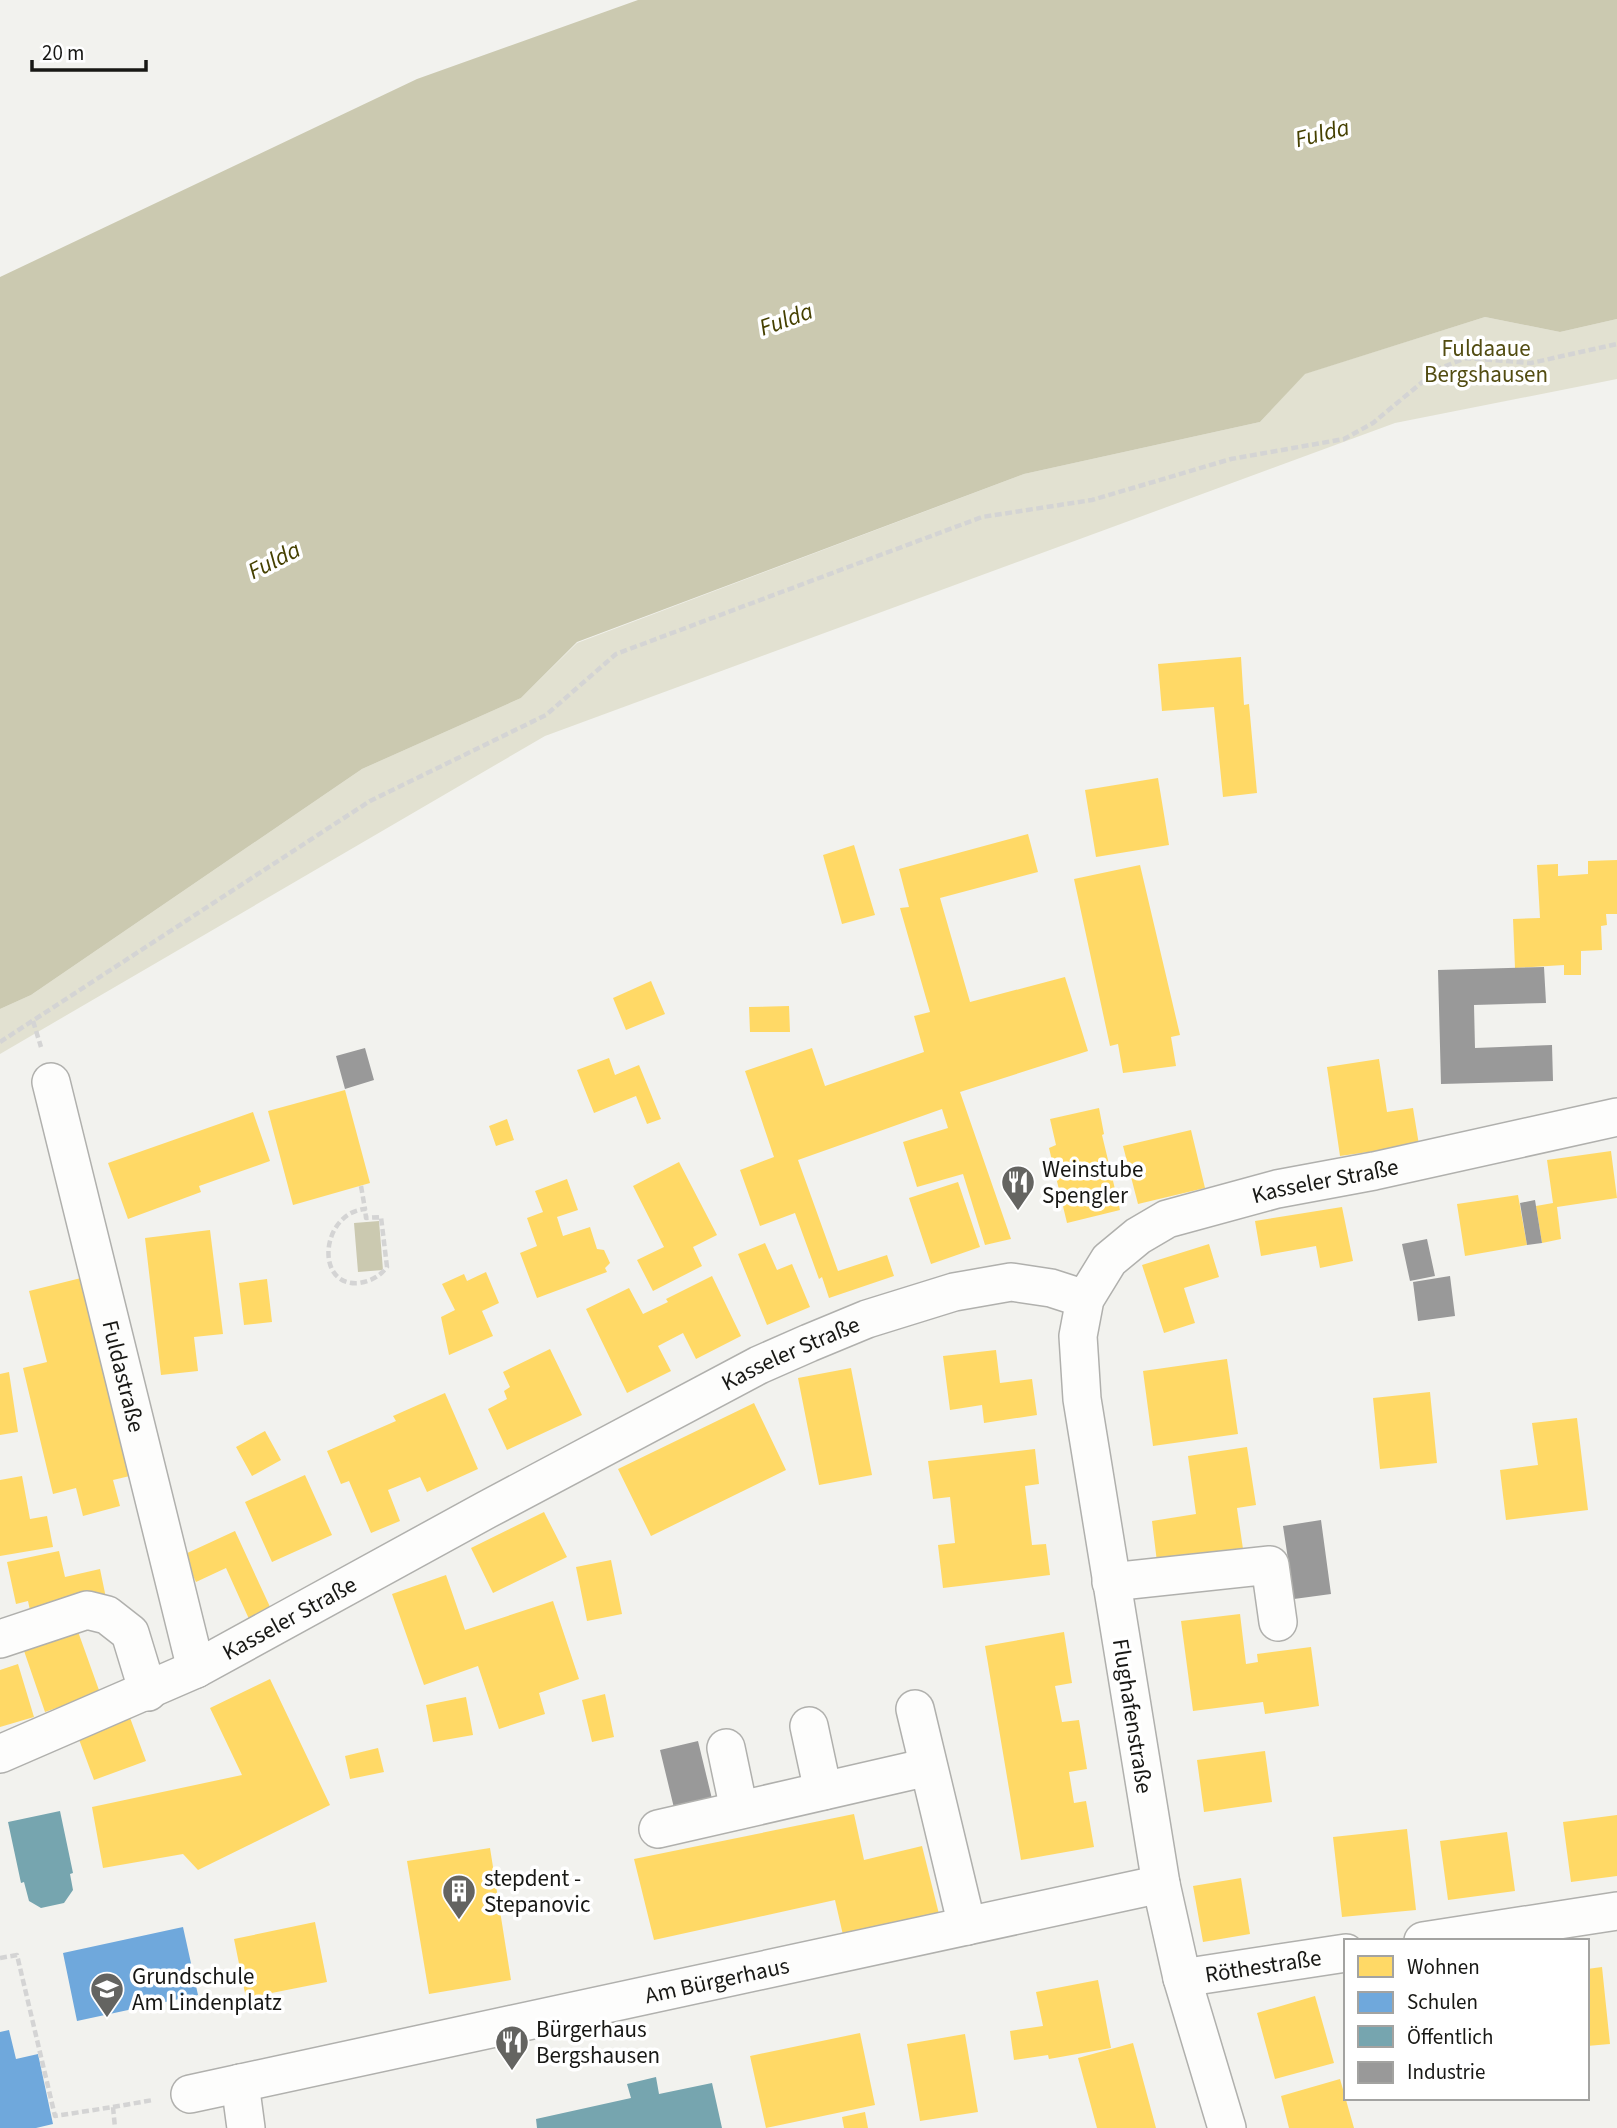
<svg xmlns="http://www.w3.org/2000/svg" width="1617" height="2128" font-family="'Source Sans 3',sans-serif">
	<rect width="100%" height="100%" fill="#f2f2ee"/>
	<path fill="#e2e1d1" d="M1485 317 1560 332 1617 319V379L1395 423 545 736 0 1054V1009L31 995 362 769 521 698 577 643 1024 474 1260 422 1304 374Z"/>
	<path fill="#cbc9b0" d="M638 0H1617V319L1560 332 1485 317 1305 374 1260 422 1024 474 577 642 521 698 362 769 31 995 0 1009V277L417 79Z
		M379 1221 383 1270 358 1272 354 1223Z"/>
	<path fill="#ffd966" d="M1241 657 1244 705 1249 704 1257 793 1223 797 1214 707 1162 711 1158 664Z
		M1158 778 1169 845 1096 857 1085 790Z
		M1028 834 1038 872 940 898 970 1002 1065 977 1088 1051 960 1092 1011 1239 985 1245 963 1174 917 1187 903 1142 948 1128 942 1109 798 1160 838 1271 887 1255 894 1276 829 1298 822 1277 819 1279 795 1213 760 1226 740 1170 774 1157 745 1071 812 1048 825 1086 924 1052 914 1016 930 1012 900 908 909 907 899 869Z
		M854 845 875 915 842 924 823 855Z
		M1617 860V914H1606L1607 925 1601 926 1602 950 1581 951V975H1564V965L1515 968 1513 919 1540 918 1537 865 1558 864V876L1588 874V861Z
		M1140 865 1180 1035 1171 1037 1176 1066 1123 1073 1118 1044 1110 1046 1074 879Z
		M651 981 665 1014 626 1030 613 998Z
		M789 1006 790 1032H750L749 1007Z
		M609 1058 615 1075 639 1065 661 1119 647 1124 636 1096 594 1113 577 1070Z
		M1379 1059 1387 1112 1413 1108 1419 1145 1340 1156 1327 1067Z
		M345 1090 370 1183 293 1205 268 1111Z
		M1099 1108 1104 1134 1102 1135 1120 1210 1067 1223 1049 1148 1056 1145 1050 1119Z
		M253 1112 270 1161 199 1186 201 1192 128 1219 108 1163Z
		M507 1119 514 1140 496 1146 489 1126Z
		M1191 1130 1205 1188 1138 1204 1123 1146Z
		M1611 1151 1617 1198 1557 1207 1561 1239 1542 1243 1536 1206 1553 1203 1547 1160Z
		M679 1162 717 1235 693 1247 702 1266 653 1291 637 1260 664 1247 633 1186Z
		M567 1179 578 1210 557 1217 563 1236 590 1227 597 1249 604 1250 610 1263 605 1268 607 1272 537 1298 520 1253 537 1246 527 1218 543 1212 535 1191Z
		M958 1182 980 1247 931 1264 909 1198Z
		M1518 1195 1527 1245 1465 1256 1457 1204Z
		M1342 1207 1353 1261 1320 1268 1316 1246 1261 1256 1255 1221Z
		M210 1230 223 1334 194 1337 198 1371 161 1375 145 1238Z
		M765 1243 777 1270 792 1264 810 1307 767 1325 738 1254Z
		M1209 1244 1219 1277 1184 1288 1195 1323 1164 1333 1142 1265Z
		M486 1272 499 1303 482 1311 493 1336 449 1355 441 1317 455 1310 442 1284 464 1274 467 1281Z
		M712 1276 741 1336 696 1359 683 1333 658 1346 671 1371 627 1393 586 1309 629 1288 643 1314 668 1302 666 1299Z
		M85 1277 134 1475 113 1480 120 1506 83 1516 76 1488 53 1494 23 1368 47 1362 29 1291Z
		M267 1279 272 1322 244 1325 239 1283Z
		M550 1349 582 1415 507 1450 488 1409 507 1399 504 1391 510 1387 503 1372Z
		M996 1350 1000 1383 1032 1379 1037 1415 984 1423 982 1405 950 1410 943 1356Z
		M1227 1359 1238 1434 1153 1446 1143 1371Z
		M851 1368 872 1475 819 1485 798 1378Z
		M9 1372 18 1432 0 1435V1374Z
		M1430 1392 1437 1463 1380 1469 1373 1398Z
		M445 1393 478 1469 427 1492 420 1477 388 1490 400 1521 371 1533 349 1481 341 1484 327 1451 396 1421 393 1416Z
		M754 1403 786 1470 651 1536 618 1469Z
		M1577 1418 1588 1510 1506 1520 1500 1470 1538 1465 1532 1423Z
		M265 1431 281 1460 252 1476 236 1447Z
		M1247 1447 1256 1505 1237 1508 1243 1549 1157 1562 1152 1521 1196 1514 1188 1456Z
		M1035 1449 1039 1484 1025 1486 1032 1545 1046 1544 1050 1575 943 1588 938 1545 955 1543 950 1497 933 1499 928 1461Z
		M305 1475 332 1535 272 1562 245 1502Z
		M22 1476 30 1519 47 1516 53 1547 0 1556V1480Z
		M544 1512 567 1557 493 1593 471 1548Z
		M235 1531 271 1609 249 1619 226 1568 196 1582 183 1555Z
		M59 1551 65 1577 100 1569 106 1598 31 1615 28 1601 16 1604 7 1562Z
		M611 1560 622 1614 587 1621 576 1567Z
		M446 1575 465 1630 553 1601 579 1679 539 1693 545 1714 499 1729 478 1666 424 1685 392 1594Z
		M1240 1614 1246 1664 1258 1662 1257 1654 1311 1647 1319 1706 1265 1714 1263 1702 1193 1711 1181 1621Z
		M76 1626 100 1693 45 1712 22 1645Z
		M1064 1632 1072 1683 1055 1686 1062 1722 1079 1720 1087 1769 1069 1772 1074 1803 1086 1801 1094 1847 1021 1860 985 1646Z
		M18 1664 34 1717 0 1727V1670Z
		M270 1679 330 1805 198 1870 183 1854 103 1868 92 1807 242 1775 210 1708Z
		M605 1694 614 1737 592 1742 582 1700Z
		M466 1697 473 1735 433 1742 426 1705Z
		M129 1715 146 1761 94 1780 77 1734Z
		M378 1748 384 1772 350 1779 345 1756Z
		M1265 1751 1272 1802 1204 1812 1197 1760Z
		M854 1814 864 1860 922 1846 939 1914 843 1935 835 1900 654 1940 634 1859Z
		M1617 1815V1876L1571 1882 1563 1822Z
		M1407 1829 1416 1910 1342 1917 1333 1837Z
		M1507 1832 1515 1891 1448 1900 1440 1841Z
		M490 1848 511 1980 429 1994 407 1861Z
		M1241 1878 1250 1934 1203 1942 1193 1886Z
		M315 1922 327 1982 246 1998 234 1939Z
		M1602 1967 1610 2044 1587 2046V1969Z
		M1098 1980 1111 2048 1049 2059 1048 2055 1014 2060 1010 2031 1043 2026 1036 1992Z
		M1315 1996 1334 2063 1275 2079 1257 2013Z
		M860 2033 875 2105 766 2128 750 2056Z
		M965 2034 978 2112 920 2121 907 2044Z
		M1133 2043 1156 2128H1097L1078 2058Z
		M1340 2079 1354 2128H1289L1281 2096Z
		M865 2112 868 2128H844L842 2117Z"/>
	<path fill="#6fa8dc" d="M183 1927 198 1995 77 2021 63 1953Z
		M9 2030 16 2059 38 2054 53 2124 36 2128H0V2032Z"/>
	<path fill="#76a5af" d="M60 1811 73 1873 70 1874 73 1890 64 1903 41 1908 29 1901 24 1882 21 1883 8 1822Z
		M656 2077 659 2094 712 2083 722 2128H537L536 2119 631 2098 627 2084Z"/>
	<path fill="#999" d="M1544 967 1546 1003 1474 1005 1475 1048 1552 1045 1553 1081 1441 1084 1438 970Z
		M365 1048 374 1080 345 1089 336 1056Z
		M1535 1200 1542 1243 1527 1245 1520 1203Z
		M1427 1239 1435 1276 1410 1281 1402 1244Z
		M1450 1276 1455 1316 1418 1321 1413 1282Z
		M1321 1520 1331 1594 1294 1599 1283 1526Z
		M698 1741 713 1803 675 1812 660 1750Z"/>
	<g fill="none" stroke-linecap="round" stroke-linejoin="round">
		<g stroke="#b0b0ad" stroke-width="40">
			<g id="minor">
				<path id="s1" d="M51 1082 196 1669"/>
				<path d="M1111 1582 1270 1565 1278 1622"/>
				<path d="M0 1639 87 1610 107 1615 130 1633 148 1692"/>
				<path d="M915 1709 967 1926"/>
				<path d="M809 1726 823 1791"/>
				<path d="M726 1748 739 1810"/>
				<path id="s2" d="M0 1754 196 1669 486 1510 759 1365 809 1343 867 1319 954 1292 1011 1282 1051 1288 1085 1299"/>
				<path d="M658 1829 928 1767"/>
				<path d="M1423 1941 1617 1911"/>
				<path id="s3" d="M1182 1978 1346 1953"/>
				<path d="M240 2083 246 2128"/>
				<path id="s4" d="M190 2094 1161 1884"/>
				<path id="s5" d="M1227 2128 1182 1978 1161 1884 1082 1399 1078 1336 1085 1299 1109 1260 1138 1236 1167 1219 1277 1189 1374 1171 1617 1117"/>
			</g>
		</g>
		<path stroke="#d4d4d4" stroke-width="4.5" stroke-dasharray="7 3.5" stroke-linecap="butt" d="M33 1021 41 1047
			M0 1042 370 801 546 715 616 654 982 517 1092 500 1231 459 1344 439 1373 423 1438 369 1466 358 1531 363 1617 344
			M361 1186 365 1209C321 1213 314 1287 359 1283 371 1281 379 1277 387 1267L381 1217 366 1218 365 1209
			M0 1958 17 1955 55 2116 113 2107 115 2128
			M113 2107 153 2100"/>
		<use href="#minor" stroke="#fdfdfc" stroke-width="37"/>
	</g>
	<defs>
		<g id="restaurant-pin" transform="scale(1.75)"><path d="M0 17L-7.5 6A9.5 9.5 0 1 1 7.5 6Z" fill="#646461" stroke="#fff"/><path d="M-5-6h1v4h1v-4h1v4h1v-4h1v5L-1.5 .5V6h-2V.5L-5-1ZM5-6V6H3V1.5H1.5Q1.5-4 5-6Z" fill="#fff"/></g>
		<g id="building-pin" transform="scale(1.75)"><path d="M0 17L-7.5 6A9.5 9.5 0 1 1 7.5 6Z" fill="#646461" stroke="#fff"/><path d="M-4-6H4V6H1V3H-1V6H-4ZM-2.5-4.3h1.7v1.8h-1.7ZM.8-4.3h1.7v1.8H.8ZM-2.5-1h1.7V.8h-1.7ZM.8-1h1.7V.8H.8Z" fill="#fff"/></g>
		<g id="school-pin" transform="scale(1.75)"><path d="M0 17L-7.5 6A9.5 9.5 0 1 1 7.5 6Z" fill="#646461" stroke="#fff"/><path d="M0-5L7-2L0 1L-7-2ZM-4 1L0 2.5L4 1V4Q0 6-4 4Z" fill="#fff"/></g>
	</defs>
	<g fill-rule="evenodd">
		<use href="#restaurant-pin" x="1018" y="1182"/>
		<use href="#building-pin" x="459" y="1891"/>
		<use href="#school-pin" x="107" y="1989"/>
		<use href="#restaurant-pin" x="512" y="2042"/>
	</g>
	<g text-anchor="middle" stroke-width="7" stroke-linejoin="round" paint-order="stroke">
		<g font-size="23" fill="#524c11" stroke="#fff">
			<text x="1486" y="356">Fuldaaue<tspan x="1486" dy="26">Bergshausen</tspan></text>
		</g>
		<g font-size="23" fill="#181815" stroke="#fff" text-anchor="start">
			<text x="1042" y="1177">Weinstube<tspan x="1042" dy="26">Spengler</tspan></text>
			<text x="484" y="1886">stepdent -<tspan x="484" dy="26">Stepanovic</tspan></text>
			<text x="132" y="1984">Grundschule<tspan x="132" dy="26">Am Lindenplatz</tspan></text>
			<text x="536" y="2037">Bürgerhaus<tspan x="536" dy="26">Bergshausen</tspan></text>
		</g>
		<g font-size="23" fill="#181815" stroke="#fff">
			<text dy="8" stroke="none"><textPath href="#s5" startOffset="1125">Kasseler Straße</textPath></text>
			<text dy="8" stroke="none"><textPath href="#s2" startOffset="887">Kasseler Straße</textPath></text>
			<text dy="8" stroke="none"><textPath href="#s1" startOffset="303">Fuldastraße</textPath></text>
			<text dy="8" stroke="none"><textPath href="#s2" startOffset="320">Kasseler Straße</textPath></text>
			<text transform="translate(1133 1716) rotate(81)" y="8">Flughafenstraße</text>
			<text dy="8" stroke="none"><textPath href="#s3" startOffset="82">Röthestraße</textPath></text>
			<text dy="8" stroke="none"><textPath href="#s4" startOffset="539">Am Bürgerhaus</textPath></text>
		</g>
		<g font-size="24" font-style="italic" fill="#454000" stroke="#fff">
			<text transform="translate(1322 133) rotate(-14)" y="8">Fulda</text>
			<text transform="translate(786 319) rotate(-20)" y="8">Fulda</text>
			<text transform="translate(274 560) rotate(-27)" y="8">Fulda</text>
		</g>
	</g>
	<rect x="1344" y="1939" width="245" height="161" fill="#ffffff" stroke="#a3a3a1" stroke-width="2"/>
	<rect x="1358" y="1956" width="35" height="21" fill="#ffd966" stroke="#a3a3a1" stroke-width="2"/>
	<text x="1407" y="1974" font-size="21" fill="#181815">Wohnen</text>
	<rect x="1358" y="1992" width="35" height="21" fill="#6fa8dc" stroke="#a3a3a1" stroke-width="2"/>
	<text x="1407" y="2009" font-size="21" fill="#181815">Schulen</text>
	<rect x="1358" y="2026" width="35" height="21" fill="#76a5af" stroke="#a3a3a1" stroke-width="2"/>
	<text x="1407" y="2044" font-size="21" fill="#181815">Öffentlich</text>
	<rect x="1358" y="2062" width="35" height="21" fill="#999999" stroke="#a3a3a1" stroke-width="2"/>
	<text x="1407" y="2079" font-size="21" fill="#181815">Industrie</text>
	<path d="M32 60v10h114v-10" fill="none" stroke="#181815" stroke-width="3.5"/>
	<text x="42" y="60" font-size="21" fill="#181815" stroke="#ffffff" stroke-width="5" paint-order="stroke">20 m</text>
</svg>
